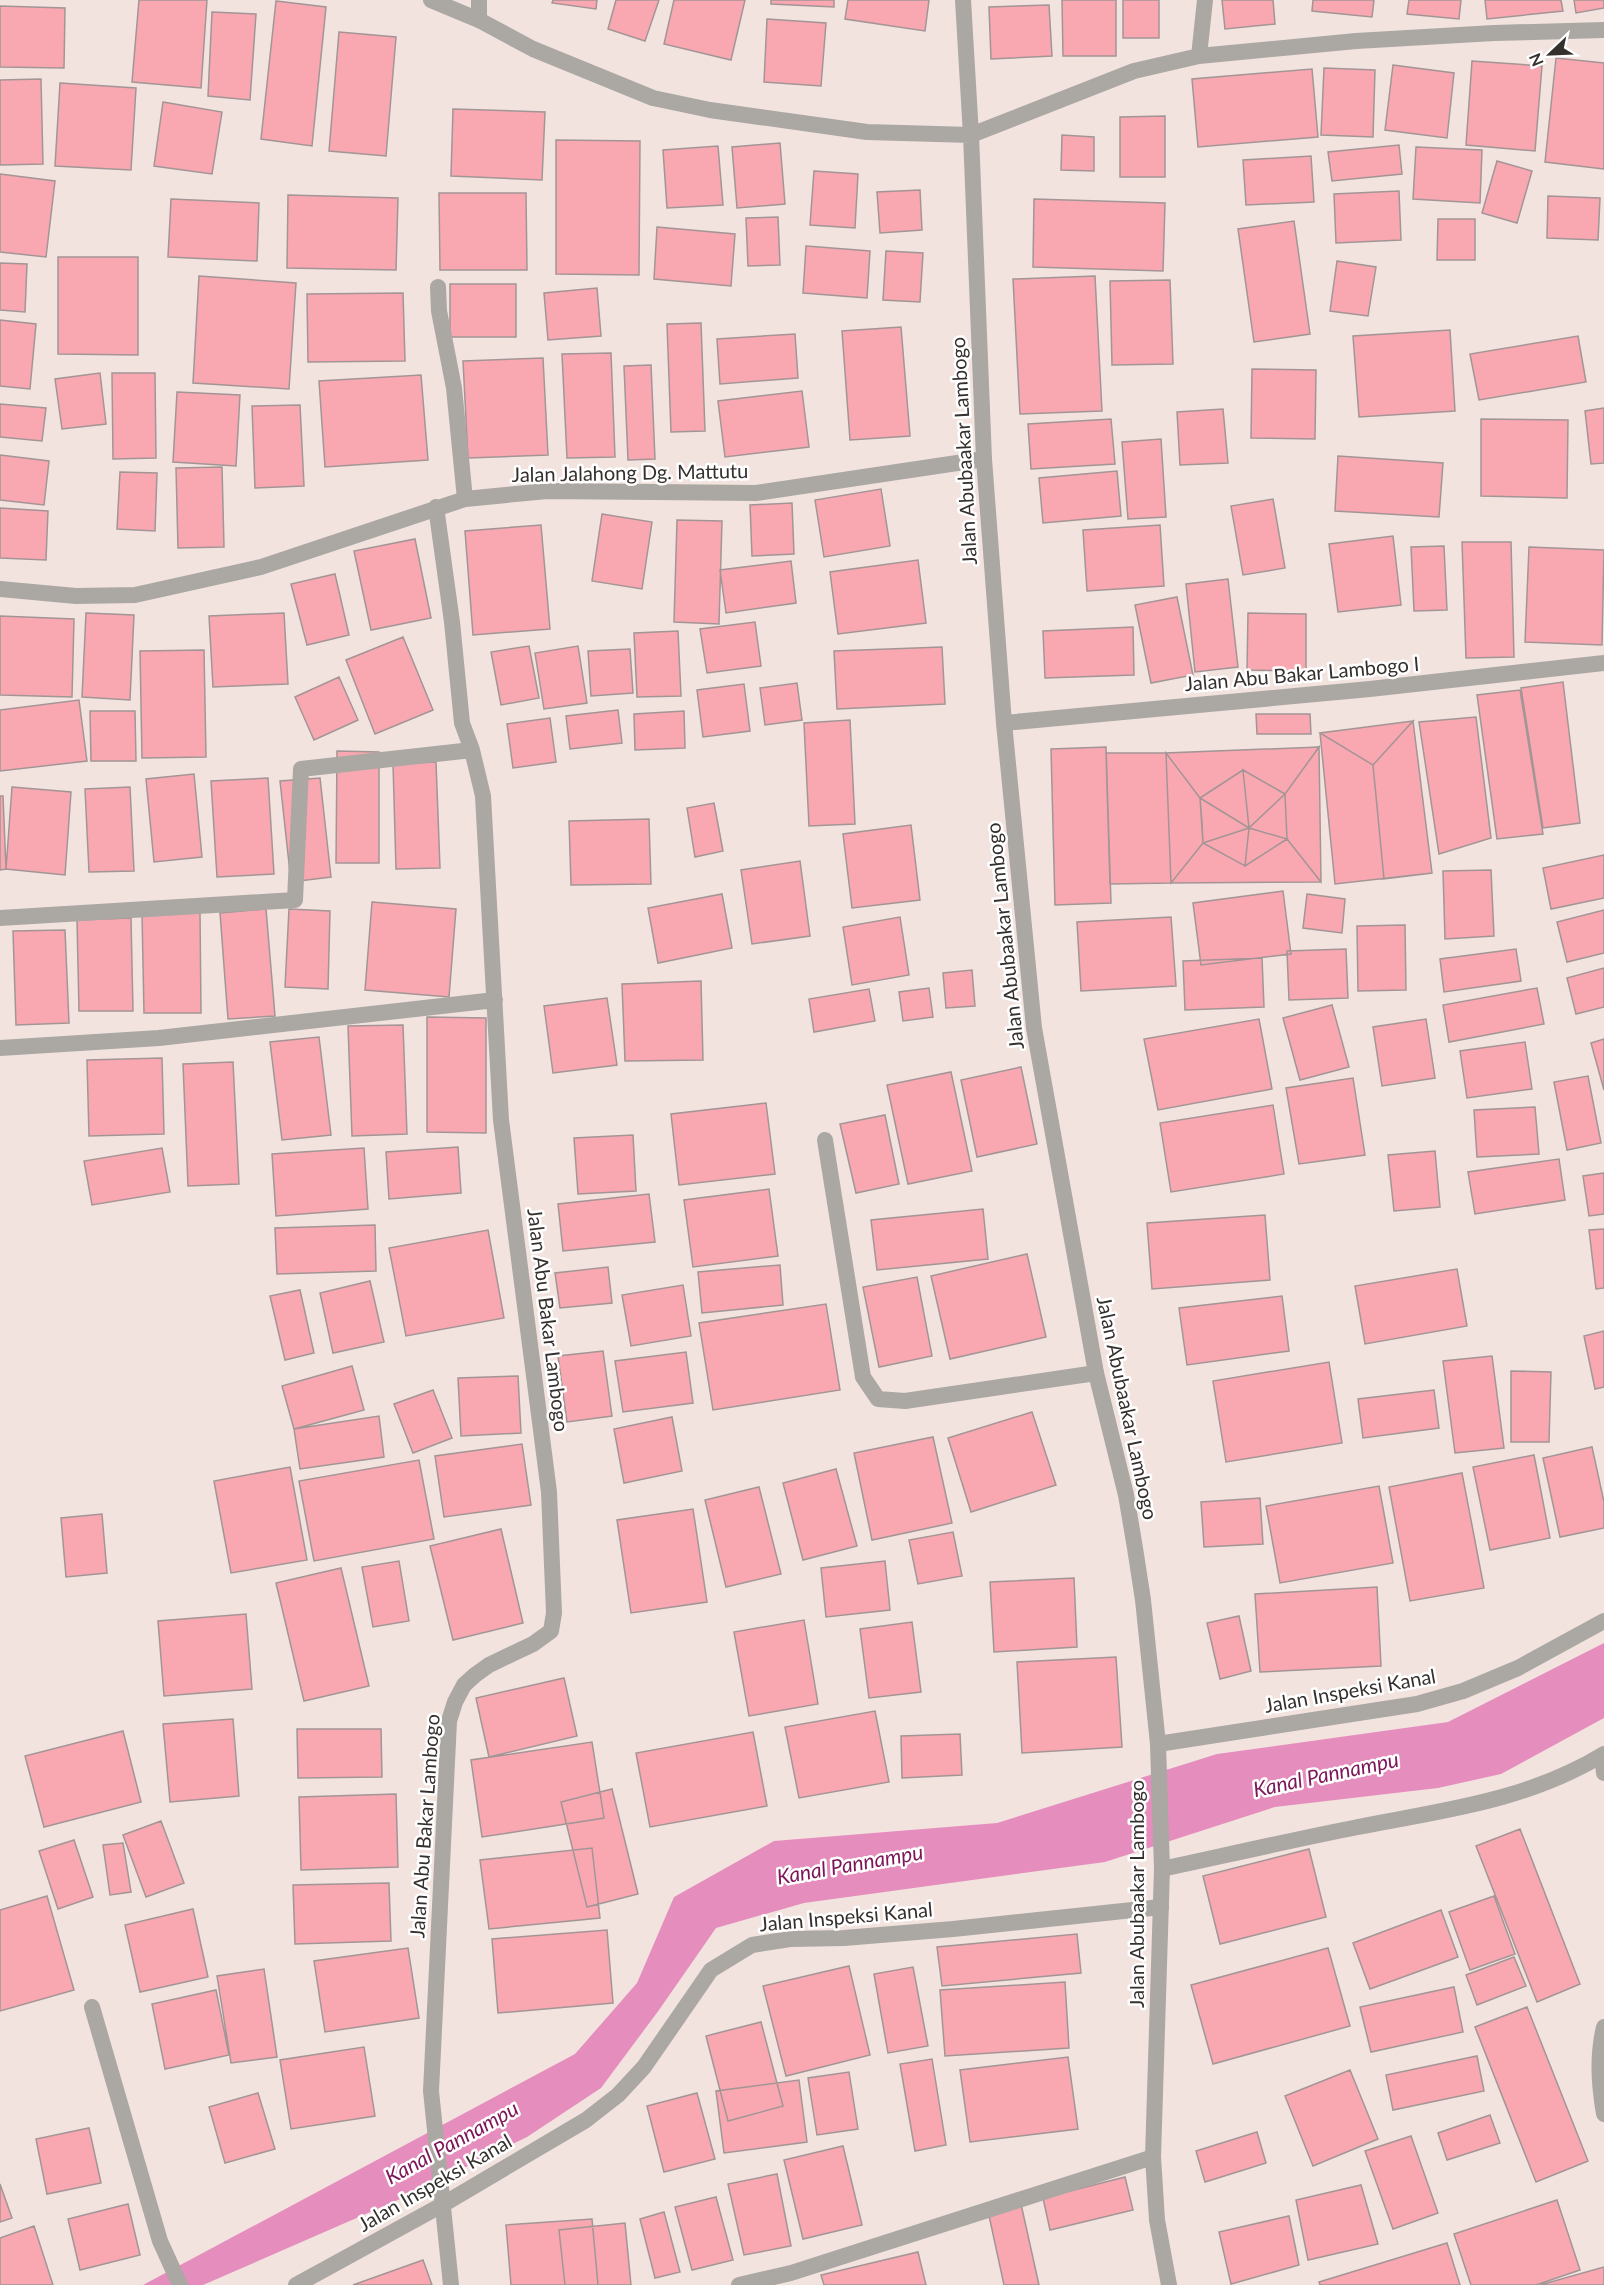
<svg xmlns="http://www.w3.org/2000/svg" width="1604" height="2285" font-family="Lato,sans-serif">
	<rect width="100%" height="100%" fill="#f2e3df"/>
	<path fill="#e58ebe" d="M1604 1643V1718L1501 1774 1438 1788 1275 1807 1105 1862 804 1903 716 1928 659 2010 601 2088 527 2137 407 2196 203 2285H143L575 2054 637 1983 674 1897 774 1841 997 1823 1217 1754 1448 1722Z"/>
	<path fill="#f9a8b1" stroke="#a39596" stroke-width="1.5" d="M139 0H207L201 88 132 82Z
		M553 0H597L596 9 552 3Z
		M616 0H659L645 41 608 29Z
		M674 0H745L731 60 664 44Z
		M771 0H834V7L771 4Z
		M848 0H929L925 31 845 19Z
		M1062 0H1116V56H1063Z
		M1123 0H1159V38H1123Z
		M1222 0H1273L1275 24 1225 29Z
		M1313 0H1374L1372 17 1312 11Z
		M1409 0H1461L1459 19 1407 14Z
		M1485 0H1561L1563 11 1487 19Z
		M1574 0H1604V8L1576 13Z
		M276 1 326 7 312 146 261 139Z
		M1049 5 1052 56 991 59 989 7Z
		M0 6 65 8 64 68 0 67Z
		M212 12 256 14 250 100 208 96Z
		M767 19 826 23 821 86 764 82Z
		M339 32 396 37 386 156 329 151Z
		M1556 58 1604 63V169L1545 162Z
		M1472 61 1542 66 1535 151 1466 145Z
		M1393 65 1454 73 1447 138 1385 130Z
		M1324 68 1375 70 1373 137 1321 135Z
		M1312 69 1318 137 1198 147 1192 79Z
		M41 79 43 164 0 165V80Z
		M60 83 136 88 131 170 55 166Z
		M163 102 222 112 212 174 154 166Z
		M453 109 545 112 542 180 451 176Z
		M1165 116V177H1120V117Z
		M1062 135 1094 137V171L1061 170Z
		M556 140 640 141 639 275 556 274Z
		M780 143 785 204 737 208 732 147Z
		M1399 145 1402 174 1332 181 1328 152Z
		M718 146 723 205 667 208 663 150Z
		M1416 147 1482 150 1480 203 1413 199Z
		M1311 156 1314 202 1246 205 1243 160Z
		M1497 161 1532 171 1517 223 1482 213Z
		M814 171 858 174 855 228 810 225Z
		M0 174 55 181 46 257 0 252Z
		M920 190 922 230 880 233 877 192Z
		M1399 191 1401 240 1336 243 1334 194Z
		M439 193H526L527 270H440Z
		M288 195 398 198 396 270 287 268Z
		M1548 196 1600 198 1598 240 1547 238Z
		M171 199 259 203 257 261 168 257Z
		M1034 199 1165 203 1163 271 1033 267Z
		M778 217 780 265 748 266 746 218Z
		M1438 219H1475V260H1437Z
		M1294 221 1310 334 1254 342 1238 229Z
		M657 227 735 234 731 286 654 279Z
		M806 246 870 251 867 298 803 293Z
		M886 251 923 253 920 302 883 300Z
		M58 257H138V355L58 354Z
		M1337 261 1376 267 1368 316 1330 311Z
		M0 263 27 264 25 312 0 310Z
		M199 276 296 283 289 389 193 383Z
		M1095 276 1102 411 1020 414 1013 279Z
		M1170 280 1173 364 1112 365 1110 281Z
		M450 284H516V337H450Z
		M597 288 601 336 548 340 544 293Z
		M403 293 405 361 308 362 307 294Z
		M0 320 36 324 30 389 0 386Z
		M701 323 705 431 671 432 667 324Z
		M901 327 910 436 850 440 842 331Z
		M1450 330 1455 411 1359 417 1353 336Z
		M795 334 798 378 720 384 717 339Z
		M1578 336 1586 382 1479 400 1470 354Z
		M611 353 615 457 567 458 562 354Z
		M543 358 548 455 468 458 463 361Z
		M651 365 655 459 628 460 624 366Z
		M1252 369 1316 370 1315 439 1251 438Z
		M100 373 106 424 62 429 55 379Z
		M112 373H155L156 458 113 459Z
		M421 375 428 460 325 467 319 381Z
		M802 391 809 447 725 457 718 401Z
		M177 392 240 395 236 466 173 462Z
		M0 404 46 408 42 441 0 437Z
		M300 405 304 486 255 488 252 406Z
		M1604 408V463L1591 464 1585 411Z
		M1223 409 1228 463 1180 465 1177 412Z
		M1111 419 1115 464 1031 469 1028 424Z
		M1481 419 1568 420 1567 498 1481 496Z
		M1161 439 1166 517 1128 519 1122 442Z
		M0 455 49 461 44 505 0 500Z
		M1338 456 1443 463 1439 517 1335 511Z
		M222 467 224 547 178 548 176 468Z
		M1117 471 1121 516 1043 523 1039 478Z
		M120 472 157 473 155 531 117 529Z
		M881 489 890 546 824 557 815 500Z
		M1273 499 1285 568 1243 575 1231 506Z
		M792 503 794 554 752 556 750 505Z
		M0 508 48 511 46 560 0 558Z
		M602 514 652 522 642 589 592 581Z
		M677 520 722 521 719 624 674 622Z
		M541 525 550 629 473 635 465 531Z
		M1160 525 1164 586 1087 591 1083 530Z
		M1393 536 1401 605 1338 612 1329 544Z
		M415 539 431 618 371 630 354 551Z
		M1462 542H1511L1514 657 1466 658Z
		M1444 546 1447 610 1414 611 1411 547Z
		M1529 547 1604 550 1602 645 1525 642Z
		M918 560 926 623 838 634 830 572Z
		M791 561 796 603 726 613 720 570Z
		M335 574 349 635 307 645 291 584Z
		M1228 579 1238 667 1195 672 1186 584Z
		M1177 597 1193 675 1151 683 1135 605Z
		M86 613 134 615 130 700 82 697Z
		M284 613 288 684 213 687 209 616Z
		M1248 613 1306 614V671L1247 670Z
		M0 616 74 619 72 697 0 695Z
		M755 622 761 666 707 673 700 629Z
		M1133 627 1134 675 1045 678 1043 631Z
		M678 631 681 696 637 697 634 633Z
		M403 637 433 710 375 734 346 660Z
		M529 646 539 698 501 705 491 652Z
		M578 646 587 703 544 709 535 653Z
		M942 647 945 704 837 709 834 651Z
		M630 649 633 693 591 696 588 651Z
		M204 650 206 757 142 758 140 651Z
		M339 677 358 720 314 740 295 697Z
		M1563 682 1580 823 1543 828 1521 688Z
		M797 683 802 720 765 725 760 688Z
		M744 684 750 731 703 737 697 690Z
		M1520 690 1543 834 1497 839 1477 695Z
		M79 700 87 761 0 771V710Z
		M618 710 622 743 570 749 566 716Z
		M90 711H135L136 761H91Z
		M684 711 685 748 635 750 634 714Z
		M1256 714H1310L1311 734H1257Z
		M1476 717 1491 838 1439 854 1419 722Z
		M550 718 556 762 513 768 507 724Z
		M850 720 855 824 809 826 804 723Z
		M1413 721 1432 873 1335 884 1320 733Z
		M1413 721 1432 873 1384 879 1373 765Z
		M1413 721 1373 765 1320 733Z
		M1106 747 1111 903 1055 905 1051 749Z
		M1319 747 1321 882 1171 883 1166 753Z
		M1319 747 1321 882 1287 839 1285 794Z
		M1319 747 1285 794 1243 770 1200 798 1166 753Z
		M337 751 379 752V863H336Z
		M1106 753H1166L1171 883 1110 884Z
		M1166 753 1200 798 1202 823 1203 843 1171 883Z
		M436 762 440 868 396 869 393 764Z
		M1243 770 1249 828 1200 798Z
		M1243 770 1285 794 1287 839 1245 866 1203 843 1200 798Z
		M1243 770 1285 794 1249 828Z
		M194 774 202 857 154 862 146 779Z
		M268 778 274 874 217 877 211 781Z
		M320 778 331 877 291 882 280 781Z
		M12 787 71 792 65 875 6 869Z
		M130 787 134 871 89 872 85 789Z
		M1285 794 1287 839 1249 828Z
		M0 796H3L6 869 0 870Z
		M1200 798 1249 828 1203 843Z
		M714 803 723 851 695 857 687 808Z
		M649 819 651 884 571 885 569 821Z
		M911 825 920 900 852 908 843 834Z
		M1249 828 1287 839 1245 866Z
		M1604 855V898L1551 909 1543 868Z
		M800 861 810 936 752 944 741 870Z
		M1491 870 1494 936 1445 939 1443 871Z
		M1283 891 1291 954 1201 965 1193 903Z
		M722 894 732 948 658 963 648 908Z
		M1307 894 1345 899 1342 933 1303 928Z
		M372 902 456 909 449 997 365 990Z
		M266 909 275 1016 228 1019 220 913Z
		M289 909 330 911 328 989 285 987Z
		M1604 910V953L1567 962 1557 922Z
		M200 913 201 1013H144L142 914Z
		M900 917 909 975 852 985 843 927Z
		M1171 917 1176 986 1081 991 1077 922Z
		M131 918 133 1011H79L77 920Z
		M1405 925 1406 990 1358 991 1357 926Z
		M65 930 69 1023 16 1025 13 931Z
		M1346 949 1348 998 1289 1000 1287 951Z
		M1516 949 1521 981 1444 992 1440 959Z
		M1262 958 1264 1007 1185 1010 1183 961Z
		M1604 968V1007L1576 1014 1567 978Z
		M972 970 975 1006 946 1008 943 973Z
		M701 981 703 1060 625 1061 622 984Z
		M929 988 933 1017 903 1021 899 992Z
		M1537 988 1544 1024 1449 1042 1443 1005Z
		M869 989 875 1021 814 1032 809 999Z
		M607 998 617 1065 553 1073 544 1006Z
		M1332 1005 1349 1067 1300 1080 1283 1018Z
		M427 1017 486 1018V1133L427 1132Z
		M1259 1019 1272 1089 1158 1110 1144 1039Z
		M1426 1019 1435 1078 1382 1086 1373 1027Z
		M403 1025 407 1134 352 1136 348 1026Z
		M319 1037 331 1135 282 1140 270 1042Z
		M1604 1039V1090L1591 1043Z
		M1525 1042 1532 1089 1467 1098 1460 1051Z
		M162 1058 164 1134 89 1136 87 1060Z
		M233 1062 239 1184 188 1186 183 1064Z
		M1021 1067 1037 1144 977 1157 961 1080Z
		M951 1072 972 1171 908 1184 887 1085Z
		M1588 1076 1601 1143 1567 1150 1554 1082Z
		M1353 1078 1365 1155 1299 1164 1286 1088Z
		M766 1103 775 1174 679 1185 671 1114Z
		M1273 1105 1284 1174 1171 1192 1160 1123Z
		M1535 1107 1539 1154 1477 1157 1474 1110Z
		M885 1115 899 1184 856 1193 840 1124Z
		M633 1135 636 1191 578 1194 574 1138Z
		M458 1147 461 1193 389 1199 386 1152Z
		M162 1148 170 1192 92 1205 84 1161Z
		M364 1148 368 1209 276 1216 272 1154Z
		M1435 1151 1440 1207 1394 1211 1388 1155Z
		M1559 1159 1565 1200 1475 1214 1468 1172Z
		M1604 1173V1214L1589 1216 1583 1176Z
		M769 1189 778 1256 693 1267 684 1200Z
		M649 1194 655 1242 563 1251 558 1204Z
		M983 1209 988 1259 877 1270 871 1220Z
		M1265 1215 1270 1280 1152 1289 1147 1223Z
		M375 1225 376 1271 277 1274 275 1228Z
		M1604 1229V1288L1596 1289 1589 1230Z
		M488 1230 504 1318 406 1336 389 1248Z
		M1027 1254 1046 1337 950 1359 931 1276Z
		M780 1265 783 1305 702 1313 698 1272Z
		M608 1267 612 1303 560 1308 555 1273Z
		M1457 1269 1467 1326 1365 1344 1355 1286Z
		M917 1277 932 1356 879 1367 863 1287Z
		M370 1281 384 1342 333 1353 320 1293Z
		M683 1285 691 1336 631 1346 622 1295Z
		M300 1290 314 1353 285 1360 270 1296Z
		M1282 1296 1289 1351 1187 1365 1179 1308Z
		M826 1304 840 1390 713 1410 699 1323Z
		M1604 1331V1387L1595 1389 1584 1336Z
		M603 1351 612 1416 567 1422 558 1356Z
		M686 1352 693 1403 623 1412 615 1361Z
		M1492 1356 1504 1448 1455 1453 1443 1361Z
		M1329 1362 1342 1443 1226 1462 1213 1381Z
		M352 1366 364 1410 294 1429 282 1386Z
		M1511 1371 1551 1372 1549 1442H1511Z
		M518 1376 521 1433 461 1436 458 1378Z
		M433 1390 452 1438 413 1453 394 1404Z
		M1434 1390 1439 1428 1363 1438 1358 1399Z
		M1032 1412 1056 1485 971 1512 948 1438Z
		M379 1416 384 1457 300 1469 294 1429Z
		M672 1417 682 1471 624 1483 614 1429Z
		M933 1437 952 1523 872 1540 854 1453Z
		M522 1444 531 1505 444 1517 435 1456Z
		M1592 1447 1604 1502V1528L1560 1537 1543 1458Z
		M1534 1455 1550 1538 1490 1550 1473 1467Z
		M419 1460 434 1539 314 1561 299 1481Z
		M290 1467 307 1560 231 1573 214 1481Z
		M836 1469 857 1546 803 1560 783 1483Z
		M1462 1473 1484 1588 1410 1601 1389 1487Z
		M1379 1486 1393 1563 1280 1583 1266 1506Z
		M759 1487 781 1574 726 1587 705 1500Z
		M1260 1498 1263 1544 1204 1547 1201 1502Z
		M693 1509 707 1602 631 1613 617 1520Z
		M102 1514 107 1573 66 1577 61 1518Z
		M501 1529 523 1623 453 1640 430 1546Z
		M953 1532 962 1576 918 1584 909 1540Z
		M399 1561 409 1621 373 1627 362 1567Z
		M885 1561 890 1610 826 1617 821 1568Z
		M341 1568 369 1686 304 1701 276 1583Z
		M1074 1578 1077 1647 994 1652 990 1582Z
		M1377 1587 1381 1666 1260 1672 1255 1594Z
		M246 1614 252 1689 164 1696 158 1621Z
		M1239 1616 1251 1671 1220 1679 1207 1623Z
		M804 1620 818 1704 749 1716 734 1632Z
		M912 1622 921 1692 869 1698 860 1629Z
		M1116 1657 1122 1747 1022 1753 1017 1662Z
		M564 1678 577 1736 489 1757 476 1698Z
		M875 1711 889 1782 799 1798 785 1727Z
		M233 1719 239 1796 170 1802 163 1724Z
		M297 1729H381L382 1777 298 1778Z
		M123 1731 141 1802 44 1827 25 1756Z
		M753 1732 767 1806 650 1827 636 1753Z
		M960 1734 962 1775 902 1778 901 1736Z
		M592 1742 604 1818 482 1837 471 1760Z
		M612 1789 638 1894 587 1907 561 1802Z
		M396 1794 398 1867 301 1870 299 1797Z
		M161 1821 184 1883 146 1897 123 1835Z
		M1520 1829 1580 1984 1537 2002 1476 1846Z
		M74 1840 93 1897 58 1909 39 1851Z
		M123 1843 131 1892 110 1895 103 1845Z
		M592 1848 600 1918 489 1929 480 1860Z
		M1309 1849 1326 1917 1220 1944 1203 1876Z
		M389 1883 391 1941 295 1944 293 1885Z
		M47 1896 74 1990 0 2011V1910Z
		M1494 1896 1515 1954 1470 1970 1449 1912Z
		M193 1909 208 1977 140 1992 125 1925Z
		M1441 1910 1458 1957 1370 1989 1353 1943Z
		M607 1930 613 2003 498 2013 492 1939Z
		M1077 1934 1081 1973 942 1986 937 1947Z
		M408 1948 419 2018 325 2032 314 1961Z
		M1328 1948 1350 2026 1213 2064 1191 1985Z
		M1514 1957 1526 1986 1477 2005 1466 1975Z
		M849 1966 870 2055 786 2076 763 1986Z
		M913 1967 928 2046 888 2053 874 1974Z
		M264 1969 277 2057 231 2063 217 1976Z
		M1065 1982 1069 2048 945 2056 940 1990Z
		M1454 1987 1463 2032 1371 2052 1360 2007Z
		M216 1990 229 2055 165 2069 152 2004Z
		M1527 2007 1588 2161 1536 2182 1475 2027Z
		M761 2022 783 2106 728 2121 706 2036Z
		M364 2047 375 2116 291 2129 280 2060Z
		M1477 2056 1484 2091 1393 2110 1386 2075Z
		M1068 2057 1078 2129 970 2142 960 2070Z
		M932 2059 946 2145 915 2151 900 2064Z
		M1350 2070 1378 2139 1313 2166 1285 2096Z
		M849 2072 858 2129 817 2135 808 2078Z
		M799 2080 807 2142 724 2153 716 2091Z
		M258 2093 275 2149 225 2163 209 2107Z
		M697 2093 715 2159 664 2172 647 2106Z
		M1490 2115 1500 2143 1447 2160 1438 2133Z
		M89 2128 101 2183 47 2194 36 2139Z
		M1257 2132 1266 2163 1205 2182 1196 2151Z
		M1411 2136 1438 2213 1393 2229 1365 2151Z
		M843 2146 862 2225 803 2239 784 2160Z
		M777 2174 791 2246 744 2255 728 2184Z
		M1125 2177 1133 2210 1050 2230 1043 2198Z
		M0 2184 12 2218 0 2222Z
		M1361 2185 1378 2244 1308 2260 1296 2200Z
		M716 2197 733 2260 692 2270 675 2207Z
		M1557 2200 1580 2270 1536 2285H1471L1454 2234Z
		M128 2204 140 2255 80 2270 68 2219Z
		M1021 2204 1039 2285H1004L988 2211Z
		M664 2212 680 2272 655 2278 640 2219Z
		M1289 2216 1299 2265 1231 2284 1219 2232Z
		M592 2219 598 2285H511L506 2225Z
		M625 2223 631 2285H565L559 2230Z
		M34 2226 53 2285H0V2238Z
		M1447 2243 1460 2285H1320L1319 2282Z
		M918 2252 926 2285H824L821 2275Z
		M423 2260 432 2285H353Z
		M1604 2267V2285H1540Z"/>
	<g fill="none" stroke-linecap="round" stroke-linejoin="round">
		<path stroke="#aba7a3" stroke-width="16" d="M963 0 971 135 1134 71 1199 56 1356 41 1494 33 1604 30
			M479 20V0
			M1199 56 1205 0
			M438 287 439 311 454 388 465 499
			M436 507 452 622 462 723 472 750 483 796 501 1120 549 1492 554 1613 551 1631 533 1644 489 1665 475 1675 464 1685 455 1702 449 1721 431 2091 451 2285
			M0 589 76 596 135 595 261 567 465 499 547 491 756 493 984 459
			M1004 723 1370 689 1604 663
			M0 918 295 900 301 769 472 750
			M0 1048 159 1038 495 1000
			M825 1140 863 1377 878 1399 905 1401 1096 1373
			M1158 1744 1417 1704 1463 1691 1518 1668 1604 1621
			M1602 1755 1604 1773
			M1162 1869C1227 1855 1292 1840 1358 1827 1445 1810 1526 1801 1604 1754
			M92 2007 160 2241 180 2285
			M1604 2027C1597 2057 1599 2084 1604 2114
			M296 2285 442 2205 586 2120 618 2095 644 2067 711 1970 752 1945 790 1939 844 1938 953 1929 1161 1907
			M739 2285 791 2273 1153 2157"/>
		<path stroke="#aba7a3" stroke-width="16" d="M431 0 479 20 533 49 653 98 710 110 867 132 971 135 984 459 1004 723 1034 1028 1096 1373 1126 1495 1135 1548 1143 1600 1158 1744 1162 1869 1153 2157 1157 2220 1169 2285"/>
	</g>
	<g text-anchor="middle" stroke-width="5" stroke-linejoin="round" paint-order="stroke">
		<g font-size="20" fill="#35302e" stroke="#fff">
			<text transform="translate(964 451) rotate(-93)" y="7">Jalan Abubaakar Lambogo</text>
			<text transform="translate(630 473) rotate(-1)" y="7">Jalan Jalahong Dg. Mattutu</text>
			<text transform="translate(1302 674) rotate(-5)" y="7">Jalan Abu Bakar Lambogo I</text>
			<text transform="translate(1005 936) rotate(-96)" y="7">Jalan Abubaakar Lambogo</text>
			<text transform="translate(548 1320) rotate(83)" y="7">Jalan Abu Bakar Lambogo</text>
			<text transform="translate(1127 1408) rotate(78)" y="7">Jalan Abubaakar Lambogo</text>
			<text transform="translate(1350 1691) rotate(-10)" y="7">Jalan Inspeksi Kanal</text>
			<text transform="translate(425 1826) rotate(-86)" y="7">Jalan Abu Bakar Lambogo</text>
			<text transform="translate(1137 1894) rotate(-90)" y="7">Jalan Abubaakar Lambogo</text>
			<text transform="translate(846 1917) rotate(-5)" y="7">Jalan Inspeksi Kanal</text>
			<text transform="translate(435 2183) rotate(-30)" y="7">Jalan Inspeksi Kanal</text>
		</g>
		<g font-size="21" font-style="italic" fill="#7c1658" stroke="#fff">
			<text transform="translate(1326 1775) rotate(-12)" y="7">Kanal Pannampu</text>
			<text transform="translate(850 1865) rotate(-10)" y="7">Kanal Pannampu</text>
			<text transform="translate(452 2143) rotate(-29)" y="7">Kanal Pannampu</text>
		</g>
	</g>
	<g transform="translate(1550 54) rotate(247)" stroke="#ffffff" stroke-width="4.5" paint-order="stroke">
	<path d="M0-4.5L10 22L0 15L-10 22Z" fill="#35302e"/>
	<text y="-9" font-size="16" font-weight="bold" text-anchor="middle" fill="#35302e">N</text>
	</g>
</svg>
